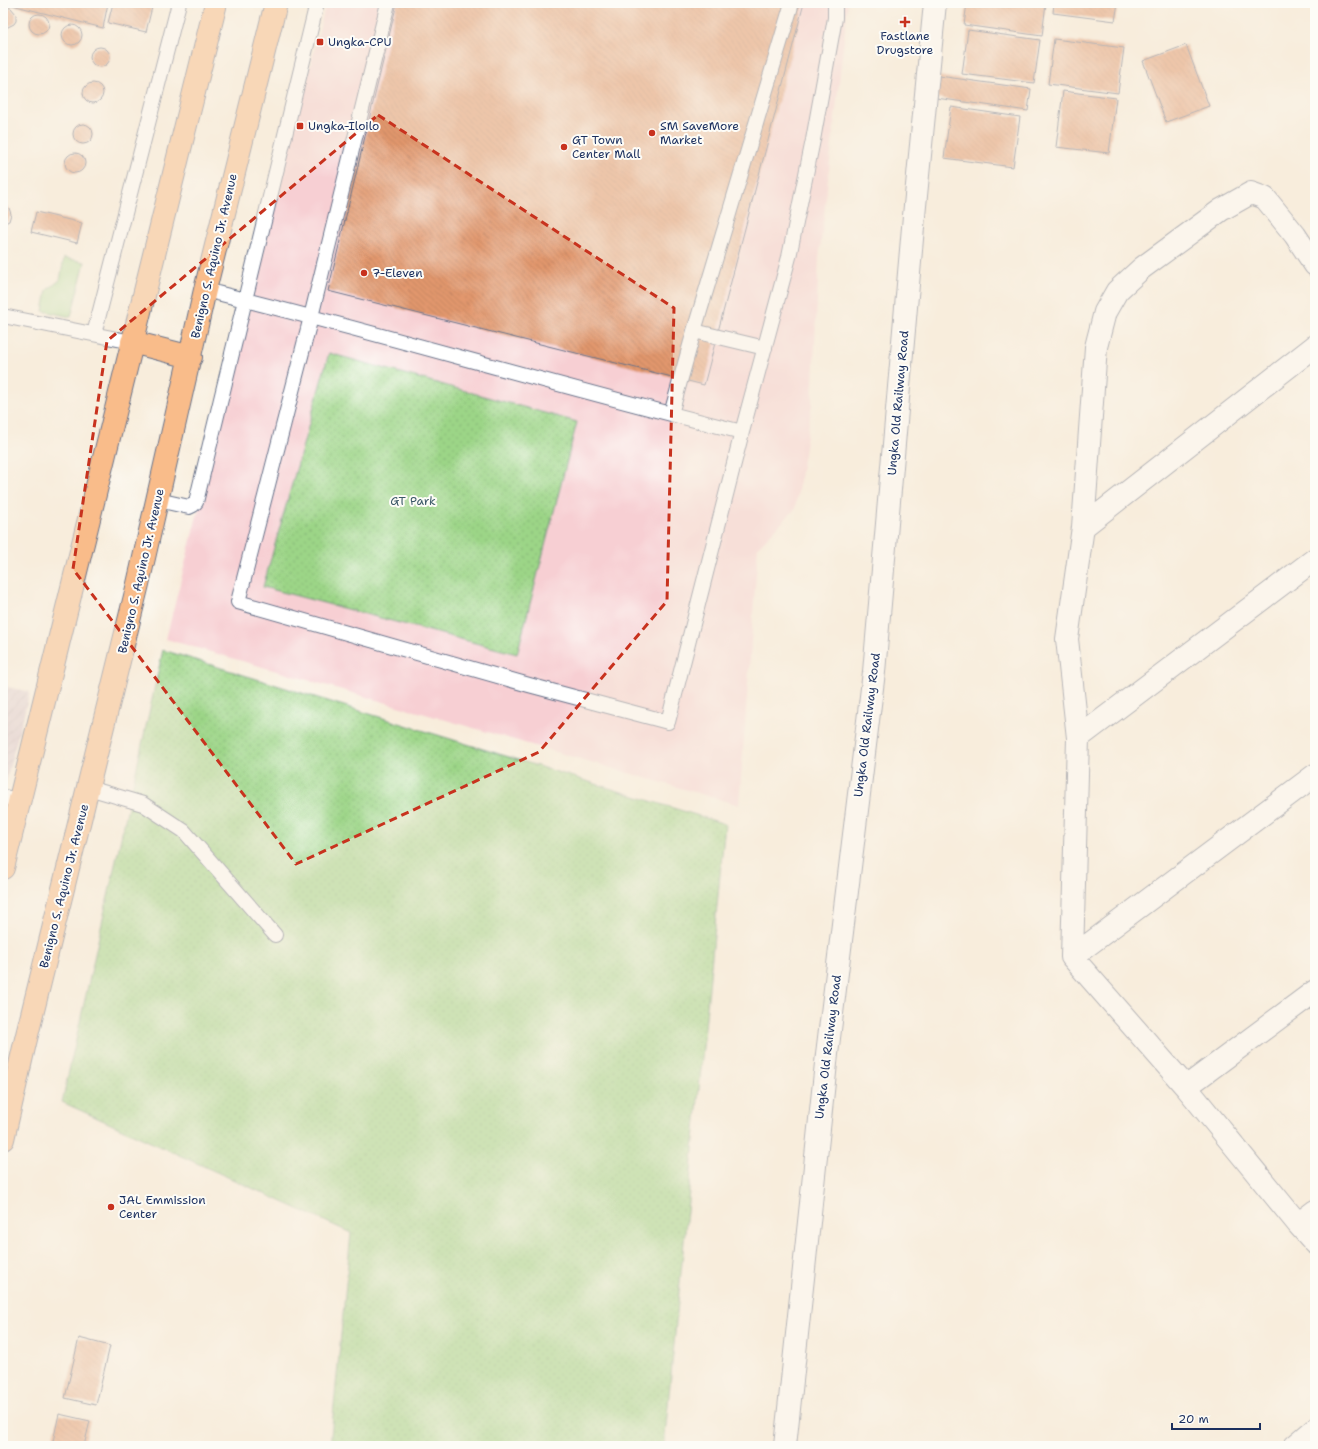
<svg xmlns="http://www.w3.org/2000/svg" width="1318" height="1449" font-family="'Shantell Sans',sans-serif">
	<defs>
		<pattern id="industrial-furrows" width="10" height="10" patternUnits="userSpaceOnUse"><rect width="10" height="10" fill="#d2bdc7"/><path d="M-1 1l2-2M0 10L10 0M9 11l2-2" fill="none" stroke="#aa9aa5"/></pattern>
		<pattern id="grass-dots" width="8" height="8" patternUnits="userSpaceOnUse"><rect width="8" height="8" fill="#9cd587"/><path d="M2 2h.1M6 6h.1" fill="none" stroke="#86b777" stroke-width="1.8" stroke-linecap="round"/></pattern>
		<pattern id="building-back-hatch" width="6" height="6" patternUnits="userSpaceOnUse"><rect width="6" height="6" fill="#e2976d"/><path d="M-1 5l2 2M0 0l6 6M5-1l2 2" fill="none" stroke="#b67c5d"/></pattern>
	</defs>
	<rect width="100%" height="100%" fill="#fdfcf7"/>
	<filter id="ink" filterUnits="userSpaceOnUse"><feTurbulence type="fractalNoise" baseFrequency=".025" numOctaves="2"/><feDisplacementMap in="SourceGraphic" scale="8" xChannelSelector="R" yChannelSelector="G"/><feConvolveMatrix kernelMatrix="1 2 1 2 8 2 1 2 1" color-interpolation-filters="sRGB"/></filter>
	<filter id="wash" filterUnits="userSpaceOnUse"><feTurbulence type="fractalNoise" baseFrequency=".012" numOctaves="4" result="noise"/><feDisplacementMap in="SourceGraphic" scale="16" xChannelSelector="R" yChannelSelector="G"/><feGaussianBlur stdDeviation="0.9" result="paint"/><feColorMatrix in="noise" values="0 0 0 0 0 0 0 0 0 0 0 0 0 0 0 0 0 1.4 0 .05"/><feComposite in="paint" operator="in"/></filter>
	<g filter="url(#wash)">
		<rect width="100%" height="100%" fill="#f8eddc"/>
		<path fill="#f7cfd3" d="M326 3H848L819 259 812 404 795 509 758 547 739 805 166 639Z"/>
		<path fill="url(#industrial-furrows)" d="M3 686 30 692 3 791Z"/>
		<path fill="url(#grass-dots)" stroke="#5c8272" d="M329 353 577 422 517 654 263 587Z
			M163 650 725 824 664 1446H330L351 1233 62 1102Z"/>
		<path fill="#9cd587" stroke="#5c8272" d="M64 258 85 262 71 317 43 311 47 290 60 280Z"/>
		<g id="blocks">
			<path fill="url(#building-back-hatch)" d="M4 3H108L103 28Z
				M113 3H153L146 32 108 23Z
				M397 3H804L704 385 328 291Z
				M967 3H1046L1042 36 964 25Z
				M1054 3H1118L1115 21 1053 13Z
				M3 7 11 8 16 14V21L14 24 8 27H3Z
				M29 24a10 10 0 1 1 20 0a10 10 0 1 1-20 0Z
				M62 35a10 10 0 1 1 20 0a10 10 0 1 1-20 0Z
				M968 30 1040 40 1034 83 962 74Z
				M1054 39 1124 48 1118 93 1048 84Z
				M1186 45 1209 106 1166 122 1143 61Z
				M90 57a10 10 0 1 1 20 0a10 10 0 1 1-20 0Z
				M939 76 1031 89 1028 111 936 98Z
				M83 93a10 10 0 1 1 20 0a10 10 0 1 1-20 0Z
				M1063 91 1116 98 1109 153 1056 147Z
				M951 107 1020 117 1013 167 944 158Z
				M73 134a10 10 0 1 1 20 0a10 10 0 1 1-20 0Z
				M65 163a10 10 0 1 1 20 0a10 10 0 1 1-20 0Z
				M3 204 9 208 11 214 9 221 3 224Z
				M36 212 82 223 77 243 31 232Z
				M79 1338 110 1346 96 1405 65 1398Z
				M59 1414 90 1421 84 1446H52Z"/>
		</g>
	</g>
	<g filter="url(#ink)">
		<use href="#blocks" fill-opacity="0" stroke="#68728a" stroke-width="1"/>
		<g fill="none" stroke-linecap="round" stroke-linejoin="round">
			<g stroke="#68728a" stroke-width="16">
				<path id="service" d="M388 3 311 317 238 602 529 685 668 722 742 432 789 257 813 140 835 18V3
					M205 290C385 334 562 388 742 432
					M3 316 132 342
					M694 331 765 348
					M94 334 179 3
					M671 414 694 331 792 3
					M158 500 189 507 193 505 196 502 317 3
					M89 788 143 804 184 831 275 935
					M3 797 20 800"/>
			</g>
			<g stroke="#68728a" stroke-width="24">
				<path id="minor" d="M1315 265 1295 235 1265 198 1251 193 1221 210 1142 268 1117 291 1105 312 1096 347 1083 527 1067 639 1078 738 1072 957 1186 1087 1298 1224 1315 1243
					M1083 527 1315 346
					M1078 738 1315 559
					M1072 957 1315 775
					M1186 1087 1315 991
					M1298 1224 1315 1211
					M785 1446 827 1054 874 672 914 216 935 3
					M1295 1446 1315 1429"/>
			</g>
			<g stroke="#68728a" stroke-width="24">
				<path id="primary" d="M132 342 191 357
					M3 868 216 3
					M3 1139 25 1043 138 584 205 290 276 3"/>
			</g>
			<use href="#service" stroke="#fff" stroke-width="14"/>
			<use href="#minor" stroke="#fff" stroke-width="22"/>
			<use href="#primary" stroke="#f9bc8a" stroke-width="22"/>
		</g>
	</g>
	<path d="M0 0H1318V1449H0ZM378 115 674 308 667 601 539 752 296 864 73 569 107 341Z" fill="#f8eddc" fill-opacity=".55" fill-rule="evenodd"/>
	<path fill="none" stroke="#c8321e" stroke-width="3" stroke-dasharray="8 5" stroke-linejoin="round" d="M378 115 674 308 667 601 539 752 296 864 73 569 107 341Z"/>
	<g fill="#c8321e" stroke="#fdfcf7" stroke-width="1.5">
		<path d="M903 16h4v4h4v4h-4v4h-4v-4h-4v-4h4z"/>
		<rect x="316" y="38" width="8" height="8" rx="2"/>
		<rect x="296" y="122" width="8" height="8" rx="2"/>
		<circle cx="652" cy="133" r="4"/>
		<circle cx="564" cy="147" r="4"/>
		<circle cx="364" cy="273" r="4"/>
		<circle cx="111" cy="1207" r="4"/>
	</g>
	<g text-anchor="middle" stroke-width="4" stroke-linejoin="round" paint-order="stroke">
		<g font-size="12" fill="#1b2f5e" stroke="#fdfcf7" text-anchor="start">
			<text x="905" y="40" text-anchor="middle">Fastlane<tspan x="905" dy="14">Drugstore</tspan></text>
			<text x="328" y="46">Ungka-CPU</text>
			<text x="308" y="130">Ungka-Iloilo</text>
			<text x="660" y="130">SM SaveMore<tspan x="660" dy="14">Market</tspan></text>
			<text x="572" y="144">GT Town<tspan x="572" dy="14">Center Mall</tspan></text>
			<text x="372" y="277">7-Eleven</text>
			<text x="119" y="1204">JAL Emmission<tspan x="119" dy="14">Center</tspan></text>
		</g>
		<g font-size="12" fill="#1b2f5e" stroke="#fdfcf7">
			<text transform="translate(214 256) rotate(-77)" y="4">Benigno S. Aquino Jr. Avenue</text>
			<text transform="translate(898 403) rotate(-85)" y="4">Ungka Old Railway Road</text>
			<text transform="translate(141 571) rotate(-77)" y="4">Benigno S. Aquino Jr. Avenue</text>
			<text transform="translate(867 725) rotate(-83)" y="4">Ungka Old Railway Road</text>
			<text transform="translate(64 886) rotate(-76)" y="4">Benigno S. Aquino Jr. Avenue</text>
			<text transform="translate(828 1047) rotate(-83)" y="4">Ungka Old Railway Road</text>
		</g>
		<g font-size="12" fill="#3b5868" stroke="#fdfcf7">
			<text x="413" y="505">GT Park</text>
		</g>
	</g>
	<rect width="1318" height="1449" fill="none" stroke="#fdfcf7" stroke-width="16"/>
	<path d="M1172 1423v6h88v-6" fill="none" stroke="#1b2f5e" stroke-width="2"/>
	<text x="1178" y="1423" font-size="12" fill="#1b2f5e" stroke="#fdfcf7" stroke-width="3" paint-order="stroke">20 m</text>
</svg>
